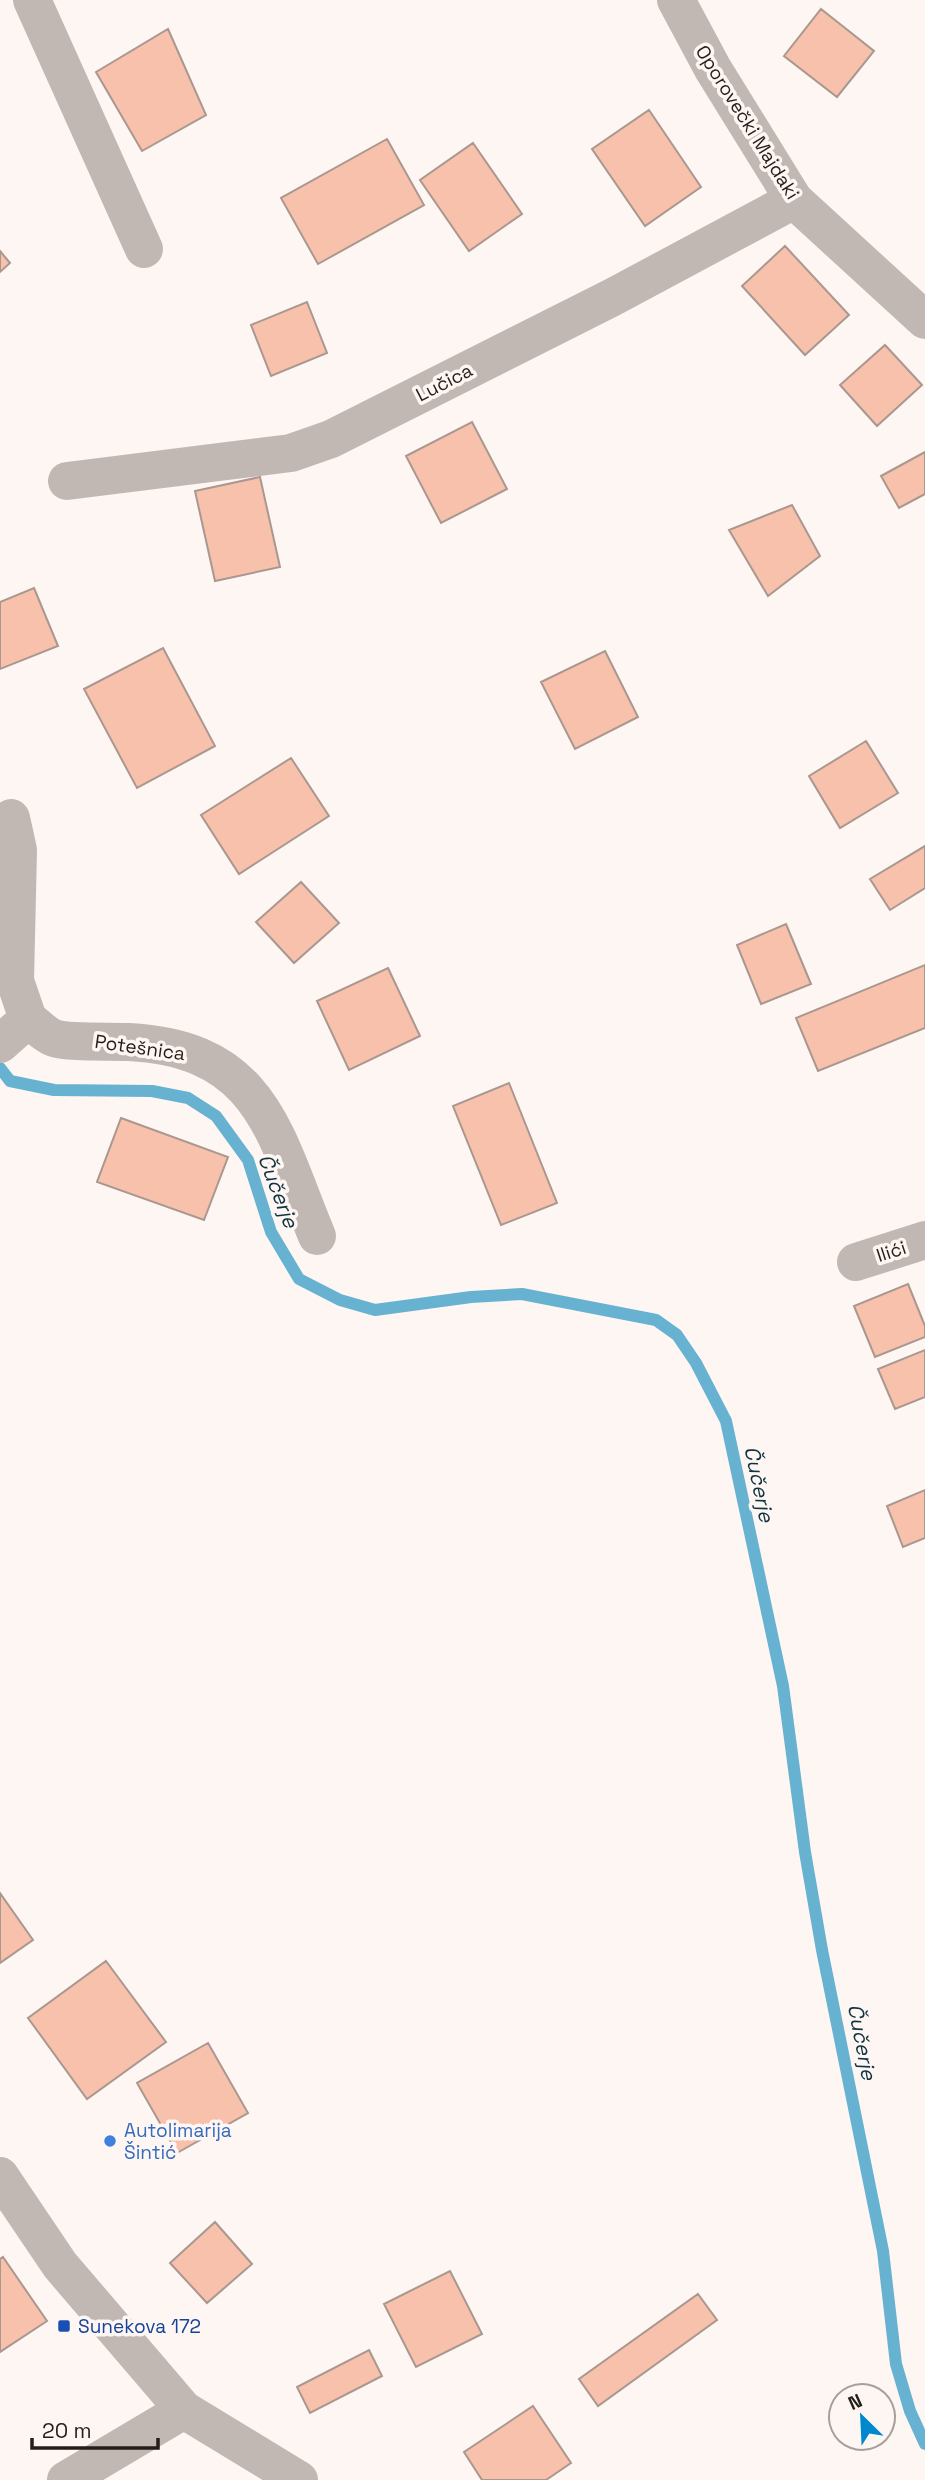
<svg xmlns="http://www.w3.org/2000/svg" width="925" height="2480" font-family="'Space Grotesk',sans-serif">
	<rect width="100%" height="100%" fill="#fef6f2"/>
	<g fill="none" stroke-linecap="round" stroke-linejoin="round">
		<path stroke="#67b2d0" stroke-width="12" d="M0 1068 10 1081 54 1090 152 1091 188 1098 216 1116 248 1160 271 1232 299 1279 340 1300 375 1310 471 1297 522 1294 656 1320 677 1335 696 1363 726 1421 783 1686 805 1852 822 1950 883 2251 896 2364 910 2411 925 2444"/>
	</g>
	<path fill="#f7c1ab" stroke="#aa9790" stroke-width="2" d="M821 9 874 51 837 97 784 56Z
		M168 29 206 115 142 151 96 72Z
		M649 110 701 187 645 226 592 149Z
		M387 139 424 205 318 264 281 198Z
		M473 143 522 214 469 251 420 180Z
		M785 246 849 315 805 355 742 286Z
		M0 251 10 263 0 272Z
		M307 302 327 353 271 376 251 325Z
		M885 345 922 385 877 426 840 385Z
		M472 422 507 489 441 523 406 456Z
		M925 452V494L899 508 881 476Z
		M260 477 280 567 215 581 195 491Z
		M792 505 820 556 768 596 729 530Z
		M34 588 58 646 0 669V602Z
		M163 648 215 746 137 788 84 689Z
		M605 651 638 717 575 749 541 682Z
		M866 741 898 793 840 828 809 776Z
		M291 758 329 816 239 874 201 815Z
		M925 846V888L890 910 870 879Z
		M301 882 339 923 294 963 256 922Z
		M786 924 811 984 761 1004 737 945Z
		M925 965V1028L818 1071 796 1018Z
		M388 968 420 1036 349 1070 317 1001Z
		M509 1083 557 1203 501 1225 453 1106Z
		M121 1118 228 1157 204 1220 97 1182Z
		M908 1284 925 1326V1337L875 1357 854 1306Z
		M925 1350V1397L895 1409 878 1369Z
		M925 1490V1538L903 1547 887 1506Z
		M0 1893 33 1940 0 1963Z
		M106 1961 166 2042 87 2099 28 2018Z
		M208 2043 248 2113 177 2153 137 2083Z
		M215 2222 252 2264 207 2303 170 2263Z
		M3 2257 47 2321 0 2352V2259Z
		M450 2271 482 2334 416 2367 384 2304Z
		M698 2294 717 2320 598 2406 579 2379Z
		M369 2350 382 2376 310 2413 297 2387Z
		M533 2406 571 2463 546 2480H482L464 2452Z"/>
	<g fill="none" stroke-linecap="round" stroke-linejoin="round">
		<path stroke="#c1b8b4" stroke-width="38" d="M32 0 144 249
			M676 0 713 69 794 200 925 320
			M67 481 291 453 331 439 613 297 794 200
			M11 818 18 850 15 981 28 1019
			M0 1044 28 1019C36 1025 45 1035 54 1038 67 1043 112 1041 129 1042 262 1049 274 1133 317 1236
			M856 1262 925 1240
			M0 2176 60 2265 184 2410 299 2480
			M66 2480 184 2410"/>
	</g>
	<circle fill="#3f7fe0" stroke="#fef6f2" stroke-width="2.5" cx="110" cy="2141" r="7"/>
	<rect fill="#1a4fb4" stroke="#fef6f2" stroke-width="2.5" x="57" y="2319" width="14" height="14" rx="3.5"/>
	<g text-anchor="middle" stroke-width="7" stroke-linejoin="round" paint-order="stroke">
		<g font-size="19" fill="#251d1a" stroke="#fef6f2">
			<text transform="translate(748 122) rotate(58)" y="7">Oporovečki Majdaki</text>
			<text transform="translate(444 382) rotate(-27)" y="7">Lučica</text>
			<text transform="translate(140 1047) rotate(8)" y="7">Potešnica</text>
			<text transform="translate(891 1251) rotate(-18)" y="7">Ilići</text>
		</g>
		<g font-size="19" fill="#366cbe" stroke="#fef6f2" text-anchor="start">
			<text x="124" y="2137">Autolimarija<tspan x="124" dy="22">Šintić</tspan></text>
		</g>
		<g font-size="19" fill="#164399" stroke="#fef6f2" text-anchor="start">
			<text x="78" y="2333">Sunekova 172</text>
		</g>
		<g font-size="21" font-style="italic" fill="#103341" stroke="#fef6f2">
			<text transform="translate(278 1191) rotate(69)" y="7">Čučerje</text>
			<text transform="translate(759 1484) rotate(78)" y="7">Čučerje</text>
			<text transform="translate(862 2042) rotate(79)" y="7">Čučerje</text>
		</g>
	</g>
	<g transform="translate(862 2417) rotate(336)"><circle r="33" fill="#fef6f2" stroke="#a79f9c" stroke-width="2"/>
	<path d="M0-5L12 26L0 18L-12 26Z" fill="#0187ce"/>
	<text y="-10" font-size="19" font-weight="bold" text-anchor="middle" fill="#251d1a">N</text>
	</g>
	<path d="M32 2438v10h126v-10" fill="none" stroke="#251d1a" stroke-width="3.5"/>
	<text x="42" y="2438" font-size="21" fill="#251d1a" stroke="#fef6f2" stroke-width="5" paint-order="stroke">20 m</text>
</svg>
